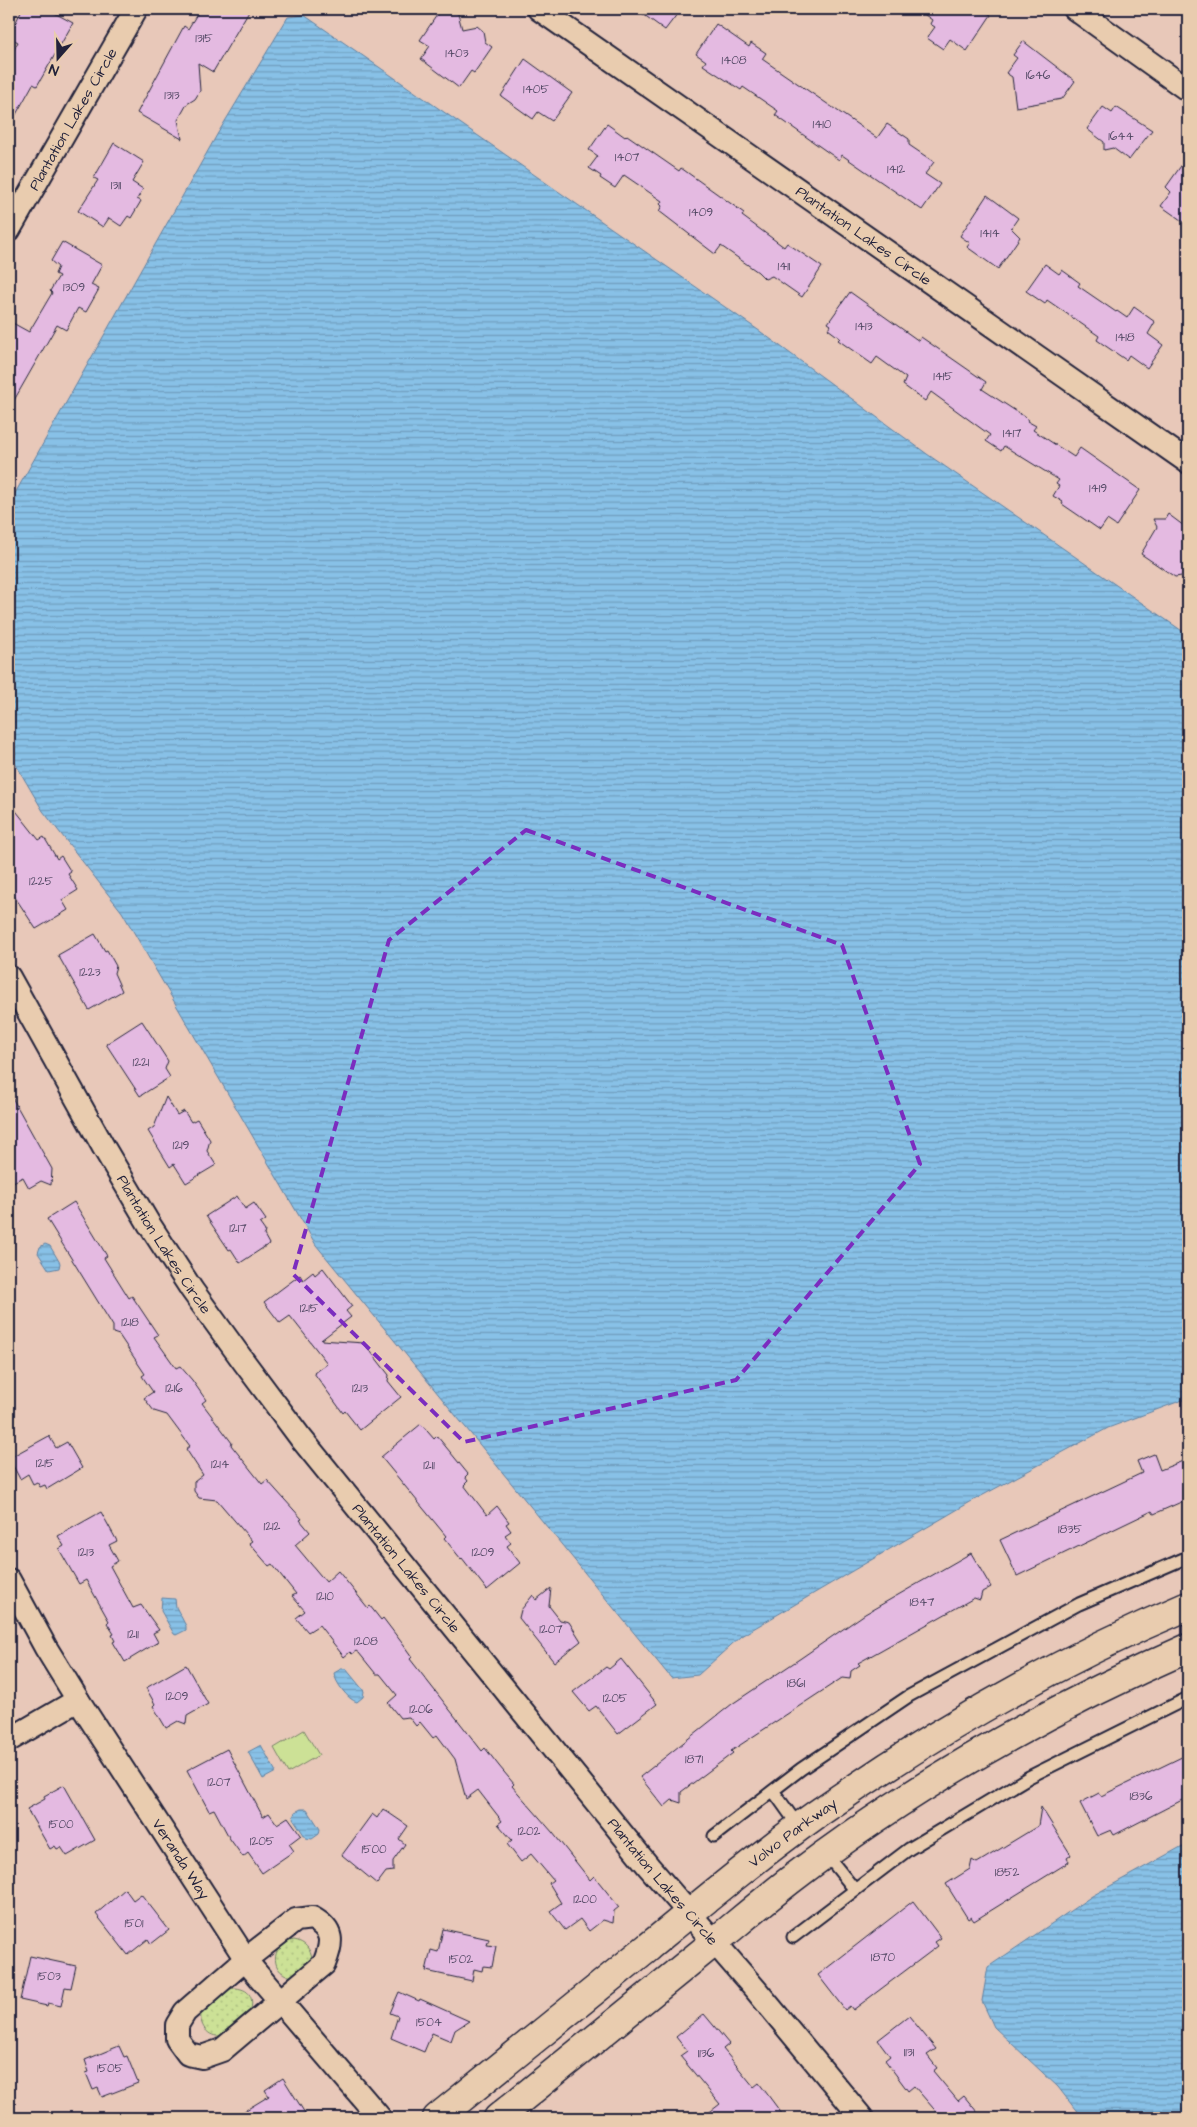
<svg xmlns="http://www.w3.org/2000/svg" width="1197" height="2127" font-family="'Architects Daughter',sans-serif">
	<defs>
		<pattern id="grass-dots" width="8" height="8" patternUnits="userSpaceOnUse" patternTransform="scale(1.25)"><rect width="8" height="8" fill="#cce196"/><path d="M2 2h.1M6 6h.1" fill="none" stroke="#afc182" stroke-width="1.8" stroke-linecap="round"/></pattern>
		<pattern id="water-rules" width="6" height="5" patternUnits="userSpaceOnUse" patternTransform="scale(1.25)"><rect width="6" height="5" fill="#88c1e7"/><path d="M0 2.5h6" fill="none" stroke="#6f9cbc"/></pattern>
	</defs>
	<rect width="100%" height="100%" fill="#e8c8b9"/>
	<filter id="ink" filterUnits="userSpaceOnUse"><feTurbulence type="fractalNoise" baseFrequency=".02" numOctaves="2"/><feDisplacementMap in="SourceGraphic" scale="10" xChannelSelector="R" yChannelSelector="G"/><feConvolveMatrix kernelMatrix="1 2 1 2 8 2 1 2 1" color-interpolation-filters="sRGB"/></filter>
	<g filter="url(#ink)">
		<path fill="url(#grass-dots)" stroke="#778268" d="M294 1940C305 1942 311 1949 312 1960L295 1977C270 1976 268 1944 294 1940Z
			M236 1988C243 1989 249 1991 251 1998 256 2015 236 2025 225 2035 210 2040 199 2027 201 2013L229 1989Z"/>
		<path fill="#cce196" stroke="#778268" d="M304 1730 319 1755 288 1773 274 1748Z"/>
		<path fill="url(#water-rules)" stroke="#5f81a2" d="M304 15 761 332 927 454 1188 635V1398L1108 1428 972 1501 741 1636 698 1675 671 1678 316 1245 122 912 43 811 9 753V504L218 133 288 17Z
			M45 1244 50 1246 60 1263 59 1268 49 1270 38 1253 40 1247Z
			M162 1598 175 1599 176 1607 186 1626V1630L176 1635 174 1634 161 1611Z
			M341 1669H346L364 1691 363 1697 357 1702C348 1700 335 1682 334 1673Z
			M261 1745 276 1772 263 1779 248 1752Z
			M301 1809H307L320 1829 319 1834 312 1839 306 1838 293 1818 295 1812Z
			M1188 1843V2118H1082L1058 2087 994 2027 982 2001 988 1967 1092 1896Z"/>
		<path fill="#e4bae1" stroke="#22223b" d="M22 9H47L73 23 37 86 33 84 9 127V64L10 57 18 42 9 37Z
			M200 9H250L213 72 198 63 200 91 195 99 187 104 178 120 182 139 137 113 184 26 188 29Z
			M441 9H452L458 14 462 29 477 26 483 31 485 42 492 47 474 73 471 71 459 88 421 59 430 46 420 40Z
			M636 9H681L665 30Z
			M917 9H981L991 15 967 51 950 39 943 49 927 38 935 27 930 24 932 20Z
			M716 24 749 47 751 43 766 53 762 59 877 138 887 124 909 139V145L934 162 925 174 940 184 922 210 842 155 839 160 775 115 778 111 743 87 741 90 703 65 706 61 696 54Z
			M1023 41 1075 81 1062 99 1016 107 1012 77 1006 73 1017 58 1013 55Z
			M525 59 572 93 552 121 538 112 533 119 501 96Z
			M1103 107 1112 113 1116 107 1152 130 1129 160 1113 148 1104 150V142L1087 129Z
			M607 124 625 137 627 135 679 171 681 168 744 213 742 216 784 247 787 243 822 267 802 297 772 276 765 279 758 272 721 246 715 254 659 211 662 206 660 204 662 201 624 175 615 188 600 178 601 176 589 168 598 156 589 150Z
			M114 143 144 162 132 182 143 189 137 199 141 201 131 218 128 216 121 226 109 218 103 227 78 211 98 180 94 178Z
			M1188 156V225L1161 206 1171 192 1166 187Z
			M987 195 1018 218 1011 228 1020 237 998 269 967 247 970 243 960 236Z
			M62 242 102 265 91 285 99 289 86 312 78 308 66 330 57 325 9 409V321L29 332 52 293 50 291 59 276 55 274 58 267 51 261Z
			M1045 264 1059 274 1062 270 1080 283 1078 286 1116 312 1117 311 1127 318 1134 307 1155 322 1148 334 1163 345 1147 368 1129 355 1126 360 1097 340 1099 336 1047 300 1045 304 1026 291Z
			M850 292 919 341 921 337 986 382 982 389 1028 419 1027 421 1036 426 1033 430 1074 457 1080 448 1140 490 1116 526 1107 520 1100 530 1062 504 1063 502 1053 496 1059 486 1056 484 1059 480 1004 446 1001 451 986 441 990 435 931 392 925 401 903 385 906 378 877 357 872 364 838 340 840 338 828 329 831 325 828 323Z
			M1168 514 1188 529V575L1175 577 1141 554 1157 527 1153 519H1165Z
			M9 802 39 840 44 837 57 859 61 856 71 872 68 874 78 890 62 900 68 910 36 929 9 888Z
			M95 934 105 951 107 950 116 966 114 973 122 991 89 1010 58 955Z
			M142 1021 168 1061 165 1069 170 1077 140 1096 106 1044Z
			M9 1092 52 1169 51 1185 41 1181 29 1188 23 1177 9 1184Z
			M166 1097 177 1115 184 1111 191 1122 197 1119 210 1140 207 1151 216 1165 186 1183 174 1164 170 1167 148 1131 154 1127Z
			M237 1196 245 1209 254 1203 266 1220 260 1224 265 1231 264 1235 269 1244 240 1263 231 1249 229 1250 206 1216Z
			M74 1202 107 1256 104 1258 129 1298 132 1296 158 1335 154 1337 176 1368 180 1366 192 1380 206 1400 202 1403 232 1443 231 1445 262 1484 267 1480 302 1519 300 1520 310 1532 295 1545 326 1582 338 1571 368 1608 370 1606 381 1620 383 1618 402 1643 412 1657 410 1659 482 1751 485 1748 499 1766 514 1784 512 1786 553 1833 590 1880 594 1876 619 1907 614 1911 613 1923 603 1920 589 1931 580 1919 565 1930 550 1911 561 1903 549 1883 553 1880 531 1854 521 1862 507 1844 512 1840 498 1824 502 1821 478 1790 466 1799 455 1759 437 1735 433 1738 420 1722 416 1726 409 1717 400 1718 388 1703 397 1695 380 1674H376L359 1653 356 1651 352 1654 350 1652 344 1657 319 1625 308 1632 296 1618 305 1611 292 1596 296 1594 272 1564 269 1566 249 1543 252 1541 217 1500 199 1498 194 1491V1482L203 1475 186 1449 190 1446 167 1415 154 1411 144 1398 153 1392 142 1376 145 1374 119 1335 113 1333V1326L47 1219Z
			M323 1268 352 1306 346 1311 351 1317 321 1340 364 1343 389 1375 388 1381 401 1397 360 1430 345 1411 343 1413 314 1373 327 1363 290 1316 280 1323 264 1302 300 1275 303 1280 313 1272 315 1275Z
			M421 1424 434 1439 437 1436 468 1474 465 1477 468 1481 464 1485 487 1515 497 1506 509 1522 506 1524 511 1531 505 1535 511 1543 507 1546 520 1563 487 1590 462 1558 461 1559 444 1538 446 1536 381 1457Z
			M49 1436 56 1448 67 1442 82 1468 47 1489 45 1485 40 1487 37 1482 33 1484 28 1474 20 1479 9 1458Z
			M1154 1454 1160 1470 1188 1459V1499L1154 1514 1152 1511 1017 1576 1000 1540 1142 1473 1137 1461Z
			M101 1512 117 1541 109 1545 118 1561 110 1566 133 1608 141 1605 159 1630 153 1633 158 1642 125 1662 113 1642 115 1641 112 1635 114 1634 107 1623 109 1621 86 1580 79 1584 59 1549 64 1546 58 1536Z
			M971 1553 991 1587 982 1592 980 1600 974 1598 858 1663 860 1665 851 1671 850 1679 842 1678 731 1751 733 1753 681 1792V1803L672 1800 664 1807 640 1777 732 1704 801 1658 865 1614Z
			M551 1588 549 1606 560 1620 569 1622 581 1641 554 1662 519 1618 521 1610 533 1595 536 1600Z
			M621 1659 657 1704 618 1734 596 1706 589 1711 573 1692 606 1667 609 1669Z
			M186 1665 208 1704 187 1716 186 1724 178 1721 166 1728 153 1706 155 1704 146 1688Z
			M227 1749 263 1817 269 1813 277 1824 288 1817 301 1835 289 1844 294 1851 262 1873 248 1853 243 1857 230 1839 214 1809 209 1811 187 1770Z
			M1188 1754V1797L1114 1835 1111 1830 1097 1836 1080 1803 1099 1793 1101 1796Z
			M64 1785 95 1840 67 1856 61 1847 57 1849 55 1846 50 1849 27 1809 45 1799 44 1796Z
			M1041 1807 1071 1855 1067 1858 1069 1862 974 1921 971 1917 968 1919 946 1884 970 1869 972 1860 977 1863 1038 1826Z
			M383 1809 408 1826 399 1839 405 1844 393 1861V1871L386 1872 377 1884 342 1855 372 1814 377 1818Z
			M125 1889 133 1900 141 1894 169 1930 151 1944 148 1939 128 1955 96 1914Z
			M913 1901 941 1938 935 1942 938 1946 853 2010 850 2006 845 2010 818 1975Z
			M443 1929 489 1939 487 1945 496 1946 492 1967 483 1966 482 1971 474 1969 472 1981 426 1971 431 1950 438 1952Z
			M30 1956 76 1966 71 1988 65 1987 61 2006 48 2003 47 2006 20 2000Z
			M399 1992 419 2001 420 1999 469 2021 455 2030 451 2041 432 2033 424 2052 391 2038 398 2016 390 2013Z
			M704 2014 729 2044 723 2049 754 2087 759 2083 785 2118H702L720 2104 680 2056 687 2051 676 2037Z
			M909 2016 936 2049 927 2055 937 2068 933 2071 958 2101 964 2096 982 2118H938L940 2116 914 2086 908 2091 885 2060 890 2056 878 2040Z
			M119 2046 124 2057 127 2056 138 2083 102 2097 98 2088 93 2090 86 2073 89 2072 85 2060Z
			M283 2078 308 2118H233L269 2096 265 2090Z"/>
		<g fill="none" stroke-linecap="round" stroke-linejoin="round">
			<g stroke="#22223b" stroke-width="15">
				<path id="lane" d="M774 1792 799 1827
					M714 1836 801 1769 909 1696 1079 1604 1188 1557
					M826 1854 855 1890
					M793 1937 909 1849 1029 1777 1188 1698"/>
			</g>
			<g stroke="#22223b" stroke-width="26">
				<g id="street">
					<path id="s1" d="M539 9 1188 462"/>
					<path d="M1075 9 1188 90"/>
					<path id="s2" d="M9 230 136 9"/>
					<path id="s3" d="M9 977 104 1148 149 1224 192 1290 244 1362 300 1437 649 1867 756 1990 862 2118"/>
					<path id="s4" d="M9 1580 46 1648 78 1700 251 1967 380 2118"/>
					<path d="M9 1740 78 1700"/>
					<path d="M312 1918C334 1930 333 1942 324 1964L222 2050 202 2057 188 2054 177 2039V2025L185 2012 246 1959 296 1920Z"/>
				</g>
			</g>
			<g stroke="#22223b" stroke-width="31">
				<g id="secondary">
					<path id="s5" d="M437 2118C507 2061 577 2005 647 1948 703 1902 758 1856 817 1814 933 1733 1057 1661 1188 1606"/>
					<path d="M498 2118C567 2062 637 2005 707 1948 734 1926 761 1903 789 1881 911 1787 1047 1710 1188 1648"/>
				</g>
			</g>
			<use href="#lane" stroke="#e9ccaf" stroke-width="11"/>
			<use href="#street" stroke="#e9ccaf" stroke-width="22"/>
			<use href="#secondary" stroke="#e9ccaf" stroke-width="28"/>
		</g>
	</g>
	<path fill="none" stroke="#7b2cbf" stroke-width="4" stroke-dasharray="10 6" stroke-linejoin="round" d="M526 830 842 945 920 1164 736 1380 464 1442 293 1274 389 940Z"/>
	<g text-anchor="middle" stroke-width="4" stroke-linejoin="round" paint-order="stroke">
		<g font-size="12" fill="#524864">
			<text x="204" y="42">1315</text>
			<text x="457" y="57">1403</text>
			<text x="734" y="64">1408</text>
			<text x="1038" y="79">1646</text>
			<text x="536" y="93">1405</text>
			<text x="172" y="99">1313</text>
			<text x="822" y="128">1410</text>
			<text x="1121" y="140">1644</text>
			<text x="627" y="161">1407</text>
			<text x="896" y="173">1412</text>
			<text x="116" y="189">1311</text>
			<text x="701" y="216">1409</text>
			<text x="990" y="237">1414</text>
			<text x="784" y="270">1411</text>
			<text x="74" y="291">1309</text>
			<text x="864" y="330">1413</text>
			<text x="1125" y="341">1418</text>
			<text x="943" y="380">1415</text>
			<text x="1012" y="437">1417</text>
			<text x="1098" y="492">1419</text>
			<text x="41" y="885">1225</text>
			<text x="90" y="976">1223</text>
			<text x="141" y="1066">1221</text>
			<text x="181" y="1149">1219</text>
			<text x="238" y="1232">1217</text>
			<text x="309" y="1312">1215</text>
			<text x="130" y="1326">1218</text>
			<text x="174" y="1392">1216</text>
			<text x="360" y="1392">1213</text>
			<text x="45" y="1467">1215</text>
			<text x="220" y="1468">1214</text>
			<text x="429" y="1469">1211</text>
			<text x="272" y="1530">1212</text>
			<text x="1070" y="1533">1835</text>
			<text x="86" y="1556">1213</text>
			<text x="483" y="1556">1209</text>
			<text x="325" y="1600">1210</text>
			<text x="922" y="1606">1847</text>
			<text x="551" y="1633">1207</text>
			<text x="133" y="1638">1211</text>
			<text x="366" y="1645">1208</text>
			<text x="796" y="1687">1861</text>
			<text x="177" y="1700">1209</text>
			<text x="615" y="1702">1205</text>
			<text x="421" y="1713">1206</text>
			<text x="694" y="1763">1871</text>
			<text x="219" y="1786">1207</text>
			<text x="1141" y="1800">1836</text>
			<text x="61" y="1828">1500</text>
			<text x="529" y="1835">1202</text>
			<text x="262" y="1845">1205</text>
			<text x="374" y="1853">1500</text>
			<text x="1007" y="1876">1852</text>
			<text x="585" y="1903">1200</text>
			<text x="134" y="1927">1501</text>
			<text x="883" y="1961">1870</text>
			<text x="461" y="1963">1502</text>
			<text x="49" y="1980">1503</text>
			<text x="429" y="2026">1504</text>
			<text x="909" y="2056">1131</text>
			<text x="706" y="2057">1136</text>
			<text x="110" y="2072">1505</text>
		</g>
		<g font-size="15" fill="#22223b" stroke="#e9ccaf">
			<text dy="5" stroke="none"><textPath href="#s2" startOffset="128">Plantation Lakes Circle</textPath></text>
			<text dy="5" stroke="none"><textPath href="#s1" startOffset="396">Plantation Lakes Circle</textPath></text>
			<text dy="5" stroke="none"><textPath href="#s3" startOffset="309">Plantation Lakes Circle</textPath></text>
			<text dy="5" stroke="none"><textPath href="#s3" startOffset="714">Plantation Lakes Circle</textPath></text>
			<text dy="5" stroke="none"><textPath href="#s5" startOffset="456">Volvo Parkway</textPath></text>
			<text dy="5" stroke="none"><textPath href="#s4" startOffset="328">Veranda Way</textPath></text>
			<text dy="5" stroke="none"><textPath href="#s3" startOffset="1119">Plantation Lakes Circle</textPath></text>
		</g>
	</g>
	<rect width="1197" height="2127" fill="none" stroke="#e9ccaf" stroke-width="30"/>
	<rect x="15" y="15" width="1167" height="2097" fill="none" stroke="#22223b" stroke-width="2" filter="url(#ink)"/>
	<g transform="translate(58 58) rotate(200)" stroke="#e9ccaf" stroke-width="4" paint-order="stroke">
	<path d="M0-4L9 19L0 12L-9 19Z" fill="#22223b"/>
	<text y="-8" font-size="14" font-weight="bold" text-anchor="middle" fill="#22223b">N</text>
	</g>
</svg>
